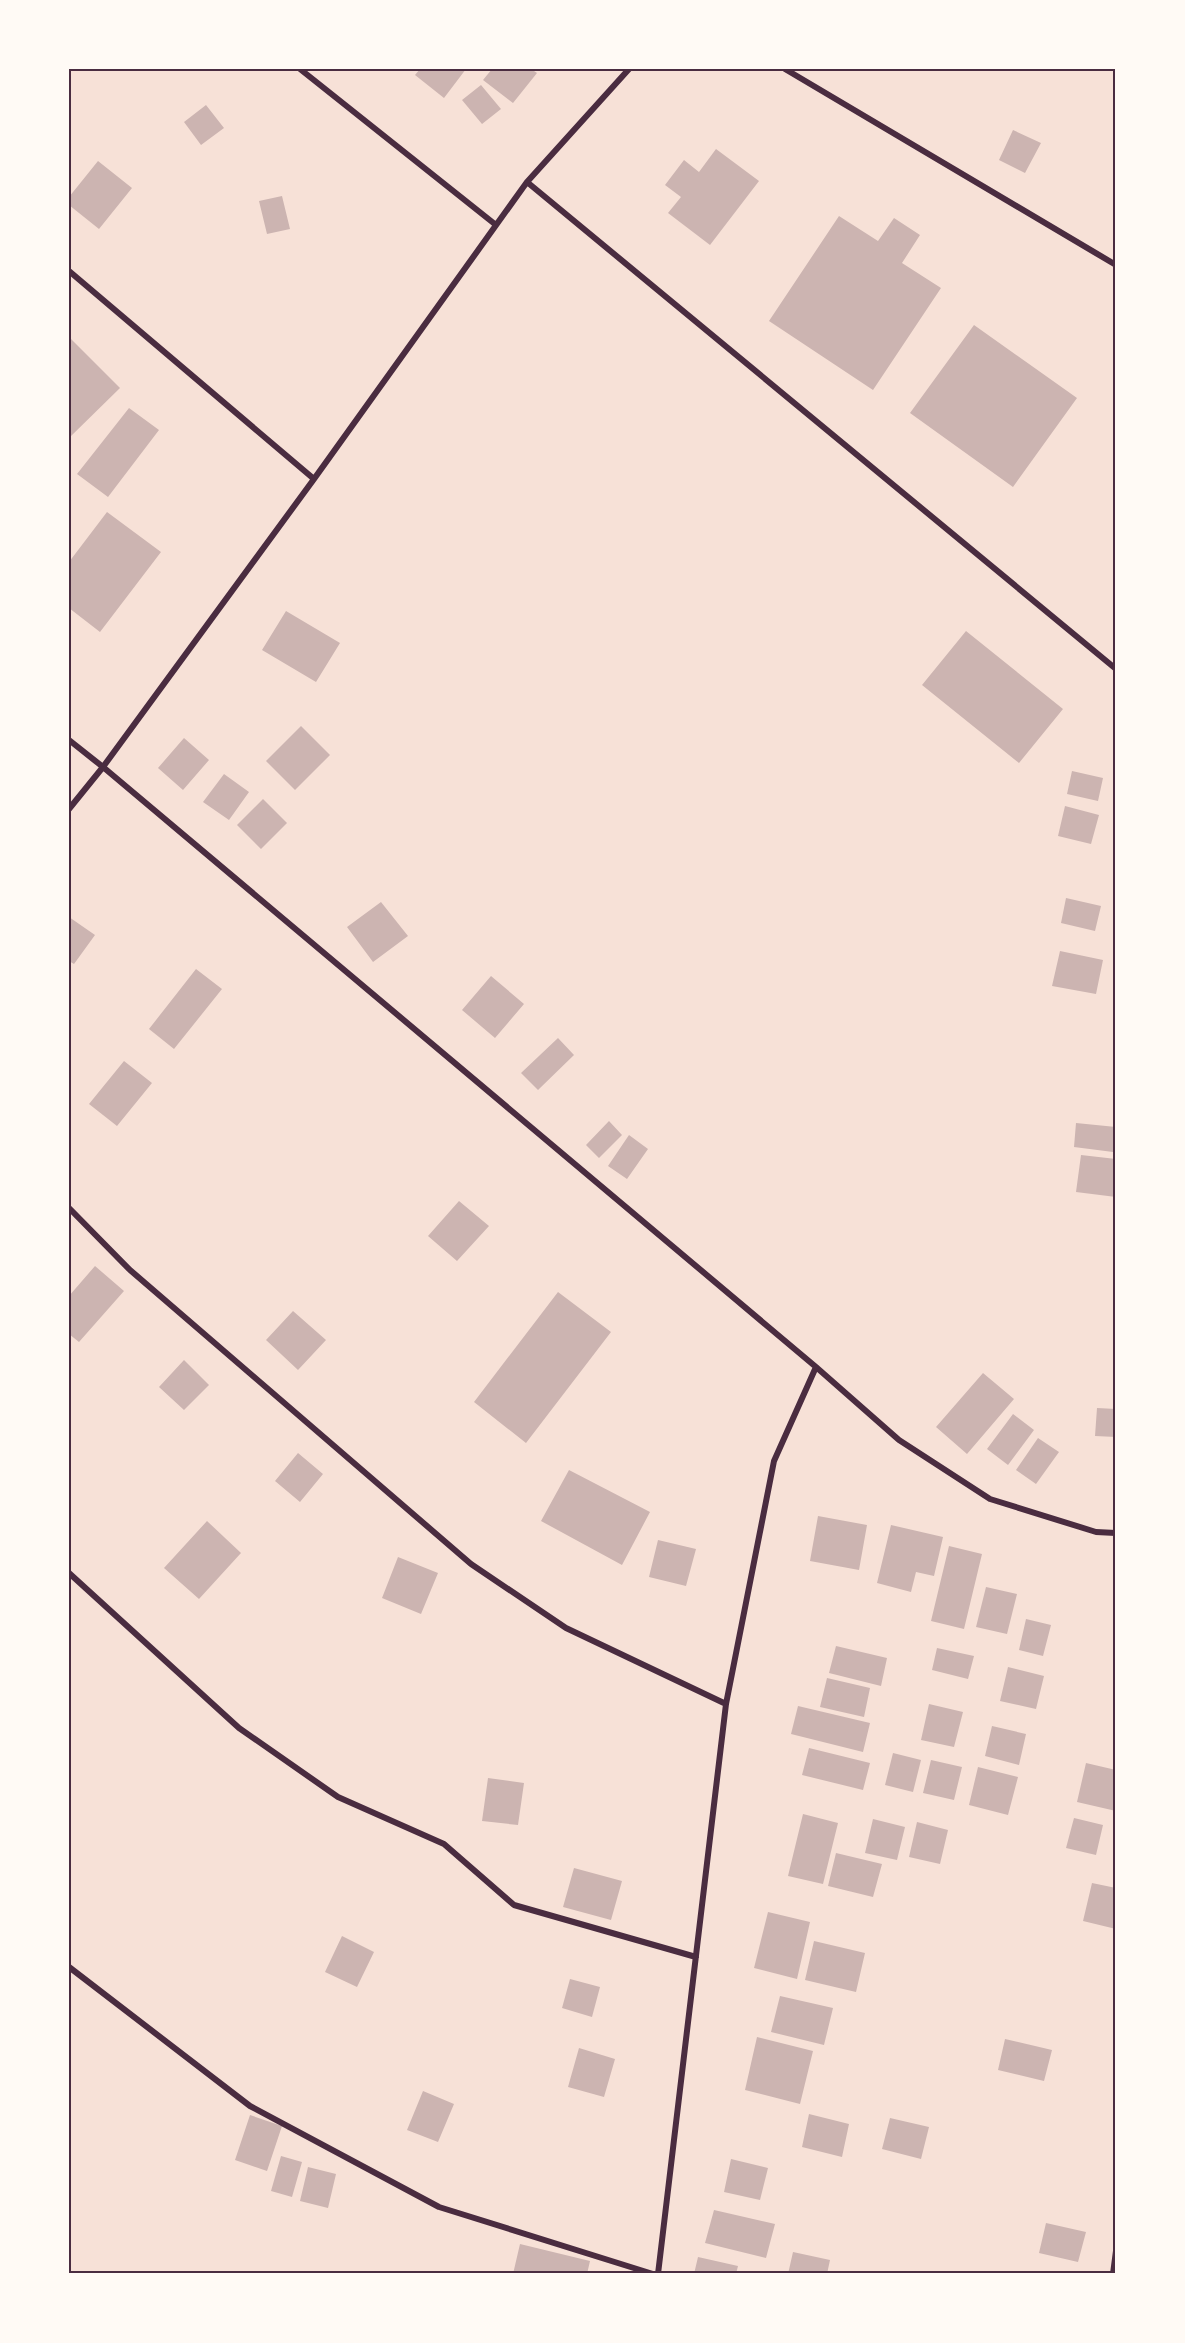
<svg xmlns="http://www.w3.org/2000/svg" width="1185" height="2343" font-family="'Open Sans',sans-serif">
	<rect width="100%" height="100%" fill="#f7e1d7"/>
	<path fill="#ccb4b1" d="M420 69H466L444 98 415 75Z
		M492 69H531L537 73 513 103 483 80Z
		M481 85 501 109 482 124 462 100Z
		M206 105 224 128 201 145 184 122Z
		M1013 130 1041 143 1025 173 999 160Z
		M716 149 759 181 710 245 668 213 681 197 665 185 684 160 699 172Z
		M98 161 132 188 99 229 69 205V197Z
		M282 196 290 229 267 234 259 201Z
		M839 216 878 241 894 218 920 235 902 263 941 288 873 390 769 321Z
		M974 325 1077 398 1013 487 910 413Z
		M69 337 120 388 69 438Z
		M129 408 159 430 108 497 77 474Z
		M107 512 161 552 100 632 69 608V562Z
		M286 611 340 643 316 682 262 650Z
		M966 631 1063 709 1019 763 922 685Z
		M301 726 330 755 295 790 266 761Z
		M184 738 209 760 183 790 158 768Z
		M1072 771 1103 778 1098 801 1067 794Z
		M224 774 249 792 229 820 203 802Z
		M263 799 287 823 261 849 237 825Z
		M1065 806 1099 815 1091 844 1058 836Z
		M1066 898 1101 906 1095 931 1061 923Z
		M381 902 408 936 373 962 347 927Z
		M69 917 95 935 74 964 69 961Z
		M1060 951 1103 960 1096 994 1052 986Z
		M196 969 222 989 174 1049 149 1029Z
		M491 976 524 1004 495 1038 462 1010Z
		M558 1038 574 1055 538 1090 521 1073Z
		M124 1061 152 1083 117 1126 89 1104Z
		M609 1121 622 1135 599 1158 586 1145Z
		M1076 1123 1116 1127 1113 1152 1074 1147Z
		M629 1135 648 1149 627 1179 608 1166Z
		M1081 1155 1116 1159V1197L1076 1192Z
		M459 1201 489 1226 457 1261 428 1236Z
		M95 1266 124 1291 79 1342 69 1334V1296Z
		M558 1292 611 1332 526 1443 474 1402Z
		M293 1311 326 1340 298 1370 266 1340Z
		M184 1360 209 1385 184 1410 159 1387Z
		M983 1373 1014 1399 967 1454 936 1427Z
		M1097 1408 1116 1409V1437L1095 1436Z
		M1013 1414 1034 1430 1008 1465 987 1449Z
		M1038 1438 1059 1452 1036 1484 1016 1470Z
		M298 1453 323 1474 300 1502 275 1481Z
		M569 1470 650 1512 622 1565 541 1521Z
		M818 1516 867 1525 859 1570 810 1561Z
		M207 1521 241 1553 199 1599 164 1568Z
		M891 1525 943 1537 934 1576 916 1572 911 1592 877 1583Z
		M658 1540 696 1549 686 1586 649 1577Z
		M949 1546 982 1554 964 1629 931 1621Z
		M398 1557 438 1573 421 1614 382 1598Z
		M986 1587 1017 1594 1007 1634 976 1627Z
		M1026 1619 1051 1625 1043 1656 1019 1650Z
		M836 1646 887 1658 881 1686 829 1673Z
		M937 1648 974 1656 968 1679 932 1670Z
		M1008 1667 1044 1676 1036 1709 1000 1701Z
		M827 1678 870 1688 864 1717 820 1707Z
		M929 1704 963 1712 954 1747 921 1740Z
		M798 1706 870 1723 863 1752 791 1734Z
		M992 1726 1026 1734 1019 1765 985 1756Z
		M809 1748 870 1763 863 1790 802 1775Z
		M893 1753 921 1760 913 1792 885 1785Z
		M931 1760 962 1767 954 1800 923 1793Z
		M1086 1763 1116 1770V1811L1077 1802Z
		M978 1767 1018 1777 1008 1815 969 1805Z
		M488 1778 524 1783 518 1825 482 1821Z
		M803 1814 838 1823 823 1884 788 1876Z
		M1074 1818 1103 1825 1096 1855 1066 1848Z
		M873 1819 905 1827 897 1860 865 1853Z
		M917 1822 948 1830 940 1864 909 1857Z
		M836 1853 882 1864 873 1897 828 1886Z
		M574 1868 622 1881 611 1920 563 1907Z
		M1092 1883 1116 1888V1929L1083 1921Z
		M768 1912 810 1922 797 1979 754 1968Z
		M342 1936 374 1952 357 1987 325 1972Z
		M814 1941 865 1953 856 1992 805 1980Z
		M570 1979 600 1987 592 2017 562 2008Z
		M780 1996 833 2008 824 2045 771 2032Z
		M757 2037 813 2051 800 2104 745 2090Z
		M1005 2039 1052 2050 1044 2081 998 2070Z
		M579 2048 615 2059 604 2097 568 2087Z
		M423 2091 454 2104 438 2142 407 2130Z
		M809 2114 849 2124 842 2157 802 2147Z
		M250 2115 282 2126 267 2171 235 2160Z
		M890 2118 929 2127 921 2159 882 2149Z
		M281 2156 302 2162 292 2197 271 2191Z
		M731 2159 768 2168 760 2200 724 2192Z
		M308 2167 336 2174 328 2208 300 2201Z
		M714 2210 775 2224 766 2258 705 2243Z
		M1046 2223 1086 2232 1078 2262 1039 2253Z
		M520 2244 590 2261 587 2274H513Z
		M793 2252 830 2260 827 2274H788Z
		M698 2257 738 2266 736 2274H694Z"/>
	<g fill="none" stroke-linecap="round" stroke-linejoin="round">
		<path stroke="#4a2c40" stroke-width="6" d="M300 69 496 225
			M629 69 527 182 314 479 103 767 816 1367 899 1440 990 1499 1096 1532 1116 1533
			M785 69 1116 265
			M527 182 1116 669
			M69 271 314 479
			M69 740 103 767 69 809
			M69 1208 130 1270 471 1564 566 1628 726 1704
			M69 1573 239 1728 338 1797 444 1844 514 1905 696 1957
			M69 1967 250 2106 439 2207 653 2274
			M658 2274 726 1704 774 1461 816 1367
			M1113 2274 1116 2251"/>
	</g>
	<rect width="1185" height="2343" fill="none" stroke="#fffaf5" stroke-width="141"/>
	<rect x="70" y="70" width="1044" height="2202" fill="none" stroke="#4a2c40" stroke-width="2"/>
</svg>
